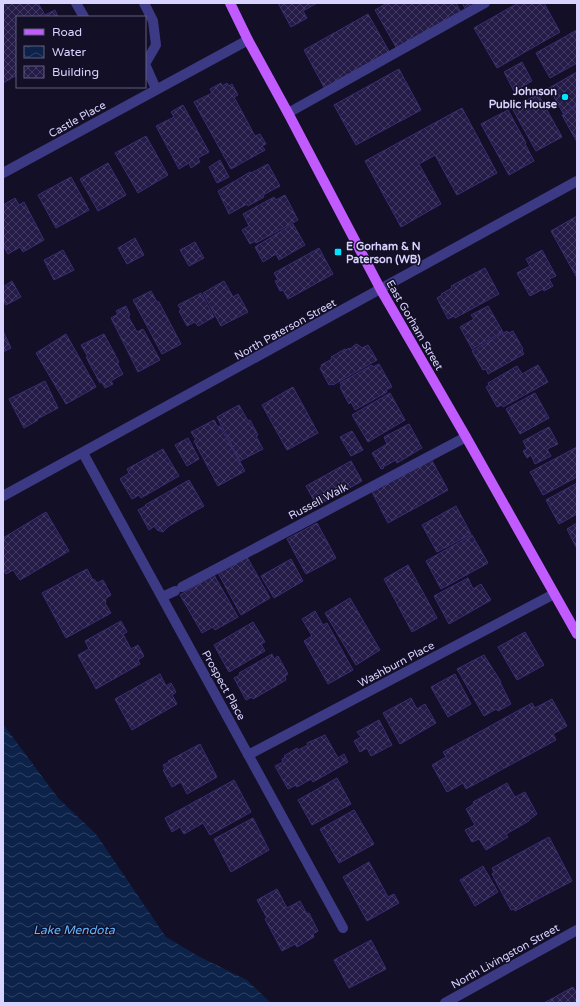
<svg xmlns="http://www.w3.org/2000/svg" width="580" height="1006" font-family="'Varela Round',sans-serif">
	<defs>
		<pattern id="water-waves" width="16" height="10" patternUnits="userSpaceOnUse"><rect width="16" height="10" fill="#0c2248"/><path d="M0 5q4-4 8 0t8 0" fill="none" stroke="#2f4163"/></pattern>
		<pattern id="building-cross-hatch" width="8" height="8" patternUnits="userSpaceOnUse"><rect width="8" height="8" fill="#241b47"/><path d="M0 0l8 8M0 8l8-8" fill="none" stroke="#433b63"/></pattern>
	</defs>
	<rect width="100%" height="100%" fill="#130f26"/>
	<path fill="url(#water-waves)" d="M3 724 58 798 96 834 166 937 200 957 247 980 271 1003H3Z"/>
	<path fill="url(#building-cross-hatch)" stroke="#3b2d73" d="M3 3H38L45 15 55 10 58 17H17V75L3 83Z
		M278 3H317L303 11 307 18 291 27Z
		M387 3H456L461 13 397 49 375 10Z
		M462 3H479L466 10Z
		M518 3H544L560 32 497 68 474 28Z
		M368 14 390 53 325 89 304 50Z
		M577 30V63L550 78 536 53Z
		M522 62 532 81 514 91 504 72Z
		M399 69 421 110 356 145 334 105Z
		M577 72V105L563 113 549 88Z
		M221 83 222 86 227 83 229 86 232 84 238 95 234 97 255 136 260 134 266 144 262 146 265 150 231 169 194 102 212 93 210 89Z
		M538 94 562 137 536 151 512 108Z
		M183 105 209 152 198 158 200 162 191 168 189 163 179 169 156 126 174 117 171 112Z
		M577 106V142L562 115Z
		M462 108 497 173 457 195 435 155 419 164 441 204 401 227 365 161Z
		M508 110 526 143 525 144 534 161 509 175 481 124Z
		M146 136 168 175 138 193 115 153Z
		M220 160 229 177 217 183 209 167Z
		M108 163 126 195 98 211 80 179Z
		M268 164 280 186 263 195 264 197 248 206 247 204 229 214 218 191 250 172 251 173Z
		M71 177 89 210 56 228 38 195Z
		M285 195 298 220 256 243 255 241 250 244 242 230 249 226 243 214 274 197 276 200Z
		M15 198 19 205 24 202 44 240 23 252 20 247 8 254 3 245V205Z
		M577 216V278L551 231Z
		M293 224 305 245 279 260 276 254 263 262 255 247Z
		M135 238 144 255 127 264 118 248Z
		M195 242 204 258 189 266 180 250Z
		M319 248 333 274 288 299 283 290 280 291 275 281 278 280 274 273Z
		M63 250 74 270 54 280 44 260Z
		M542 250 556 276 549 279 553 286 544 291 543 289 530 296 517 273 530 266 526 259Z
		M485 268 499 294 455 318 454 316 448 319 437 298 442 295 441 294 452 288 451 286Z
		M12 281 21 297 6 305 3 299V287Z
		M224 281 233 297 238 294 248 312 221 326 203 293Z
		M151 291 157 302H159L181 344 162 354 133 300Z
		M201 293 214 317 198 326 195 322 187 326 179 311 181 310 178 305Z
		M126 306 130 315 128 316 137 332 143 329 160 360 138 372 111 318 118 314 116 311Z
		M488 306 503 332 472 349 460 327 474 319 471 315Z
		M3 331 11 348 3 352Z
		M507 331 509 333 513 331 523 349 522 350 524 354 488 374 486 369 483 370 472 351Z
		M66 334 96 387 66 404 36 353Z
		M104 334 119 362 117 363 123 374 111 381 113 384 105 388 102 382 100 383 86 357H88L81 345Z
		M356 344 360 346 362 348 368 345 377 360 333 385 332 384 329 385 320 368 322 367 321 365 332 359 331 357 345 349 346 350 349 348 350 349Z
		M379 364 392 387 386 390 387 392 355 410 351 402 349 404 340 387 342 386 340 383 372 365 373 367Z
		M538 365 548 382 503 407 502 405 497 407 486 387 489 385 488 383 517 366 522 374Z
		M45 381 58 408 37 419 38 420 24 428 9 399Z
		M293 387 318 433 287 450 262 405Z
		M390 393 405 420 368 442 352 415Z
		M535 393 549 418 520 434 506 409Z
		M239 405 248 421 250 420 258 435 256 436 263 449 240 461 217 417Z
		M214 420 218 427 220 426 245 471 218 486 194 441 196 440 191 432Z
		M409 424 422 448 397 463 396 460 383 467 384 468 381 469 372 453 387 444 384 437Z
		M549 427 558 444 547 449 551 456 535 464 531 455 527 458 523 451 527 449 523 441Z
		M352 431 363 450 351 456 340 437Z
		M188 438 199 459 187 466 175 445Z
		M577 447V477L543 495 530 472Z
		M163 449 179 476 141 498 139 495 132 499 120 479 129 473 127 469Z
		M430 457 448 490 388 523 371 490Z
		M351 461 362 481 317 506 306 486Z
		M189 480 204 506 169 526 163 532 157 530 155 526 149 530 138 510 146 506 145 505Z
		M577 483V514L559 524 546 500Z
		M456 506 471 534 437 552 422 525Z
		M46 512 69 551 20 580 13 570 6 574 3 569V538Z
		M317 523 336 558 306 574 287 539Z
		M577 523V549L567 529Z
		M472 535 488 563 441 589 426 561Z
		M247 557 270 598 241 615 218 573Z
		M291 559 303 581 274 598 261 576Z
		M408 565 437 618 412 632 384 579Z
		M87 569 93 580 94 579 97 583 103 580 111 595 105 599 106 602 105 603 111 613 66 638 42 593Z
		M214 575 238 617 215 630 213 627 202 633 180 595Z
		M468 578 473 589 481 584 491 600 449 624 434 596Z
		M350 598 380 650 356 665 325 613Z
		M315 611 323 625 327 623 353 670 328 684 304 641 312 636 302 619Z
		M121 621 127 632 123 634 131 649 138 645 144 656 138 660 140 664 96 689 78 655 89 649 85 641Z
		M253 622 265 642 261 644 265 651 229 672 214 645Z
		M525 632 544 665 517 680 498 647Z
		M272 654 274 659 278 656 288 674 285 676 286 680 253 699 252 697 246 700 234 678 240 675 239 673Z
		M484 655 501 682H500L511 704 498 711 496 709 484 716 457 669Z
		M160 674 166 686 171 683 176 692 172 695 177 704 132 730 115 699Z
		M455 674 471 704 448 717 431 687Z
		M411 698 417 709 425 704 436 723 400 744 383 713Z
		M552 699 567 726 553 734 556 740 466 789 463 783 447 792 432 765 446 757 443 752 532 703 535 708Z
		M379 720 392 745 371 756 367 748 360 752 354 741 361 737 357 732Z
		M325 735 338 758 344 754 348 762 313 782 311 779 297 787 296 785 288 789 275 766 283 762 282 759 285 758 284 756 297 748 298 750 308 745 307 743Z
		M200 744 217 777 187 794 181 782 172 787 163 770 165 769 163 765 169 762 168 761Z
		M337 778 351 804 312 825 298 800Z
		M234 780 251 812 210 835 203 823 184 834 180 827 172 832 165 818Z
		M507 783 515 797 525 792 537 814 529 820V821L506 834 508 837 486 850 479 839 472 842 465 830 475 825 466 809 474 804 473 802Z
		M354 810 374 844 339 863 320 829Z
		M253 818 269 850 231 872 214 839Z
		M549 837 572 881 515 911 514 909 511 910 492 874 494 872 492 868Z
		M369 862 388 897 394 894 399 903 367 921 343 877Z
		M483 866 498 892 475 906 460 880Z
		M277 889 287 908 300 901 307 914 309 913 318 931 313 934 314 937 297 947 295 944 282 951 265 919 267 918 257 900Z
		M371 940 386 969 349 988 334 960Z
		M573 987 577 994V1003H544Z"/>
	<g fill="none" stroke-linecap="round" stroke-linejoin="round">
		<path stroke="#3d3a85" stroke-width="10" d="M76 3 84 17
			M144 3 153 21 156 45 145 64 156 89
			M288 113 485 3
			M3 173 248 40
			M83 453 343 928
			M3 496 577 181
			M182 587 466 437
			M162 597 175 591
			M248 755 554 594
			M445 1003 577 930"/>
		<path stroke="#c25bff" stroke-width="10" d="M230 3 248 40 288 113 381 290 466 437 577 634"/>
	</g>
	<g fill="#00e5ff" stroke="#130f26" stroke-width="1.5">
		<circle cx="565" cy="97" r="4"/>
		<rect x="334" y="248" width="8" height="8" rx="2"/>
	</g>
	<g text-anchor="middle" stroke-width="3" stroke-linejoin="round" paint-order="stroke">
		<g font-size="11" font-weight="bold" fill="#d9d4ff" stroke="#130f26" text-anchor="end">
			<text x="557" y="95">Johnson<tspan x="557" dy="13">Public House</tspan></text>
			<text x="346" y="250" text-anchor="start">E Gorham &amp; N<tspan x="346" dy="13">Paterson (WB)</tspan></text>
		</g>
		<g font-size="11" fill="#d9d4ff" stroke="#130f26">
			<text transform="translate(77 119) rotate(-29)" y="4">Castle Place</text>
			<text transform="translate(415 325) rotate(60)" y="4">East Gorham Street</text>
			<text transform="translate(285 329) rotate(-29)" y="4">North Paterson Street</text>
			<text transform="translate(318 501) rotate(-28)" y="4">Russell Walk</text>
			<text transform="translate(396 664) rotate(-28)" y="4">Washburn Place</text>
			<text transform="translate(224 685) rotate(61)" y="4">Prospect Place</text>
			<text transform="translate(505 956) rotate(-29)" y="4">North Livingston Street</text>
		</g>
		<g font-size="12" font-style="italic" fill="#62b6ff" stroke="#130f26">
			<text x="74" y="934">Lake Mendota</text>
		</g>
	</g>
	<rect width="580" height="1006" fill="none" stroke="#d9d4ff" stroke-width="8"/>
	<rect x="16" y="16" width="130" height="72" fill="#130f26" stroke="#625e7d"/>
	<rect x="24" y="29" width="20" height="6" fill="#c25bff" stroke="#625e7d"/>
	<text x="52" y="36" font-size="12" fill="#d9d4ff">Road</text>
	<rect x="24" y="46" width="20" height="12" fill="url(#water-waves)" stroke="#625e7d"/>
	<text x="52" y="56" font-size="12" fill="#d9d4ff">Water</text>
	<rect x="24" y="66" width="20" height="12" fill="url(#building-cross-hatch)" stroke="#625e7d"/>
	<text x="52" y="76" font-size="12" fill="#d9d4ff">Building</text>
</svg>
